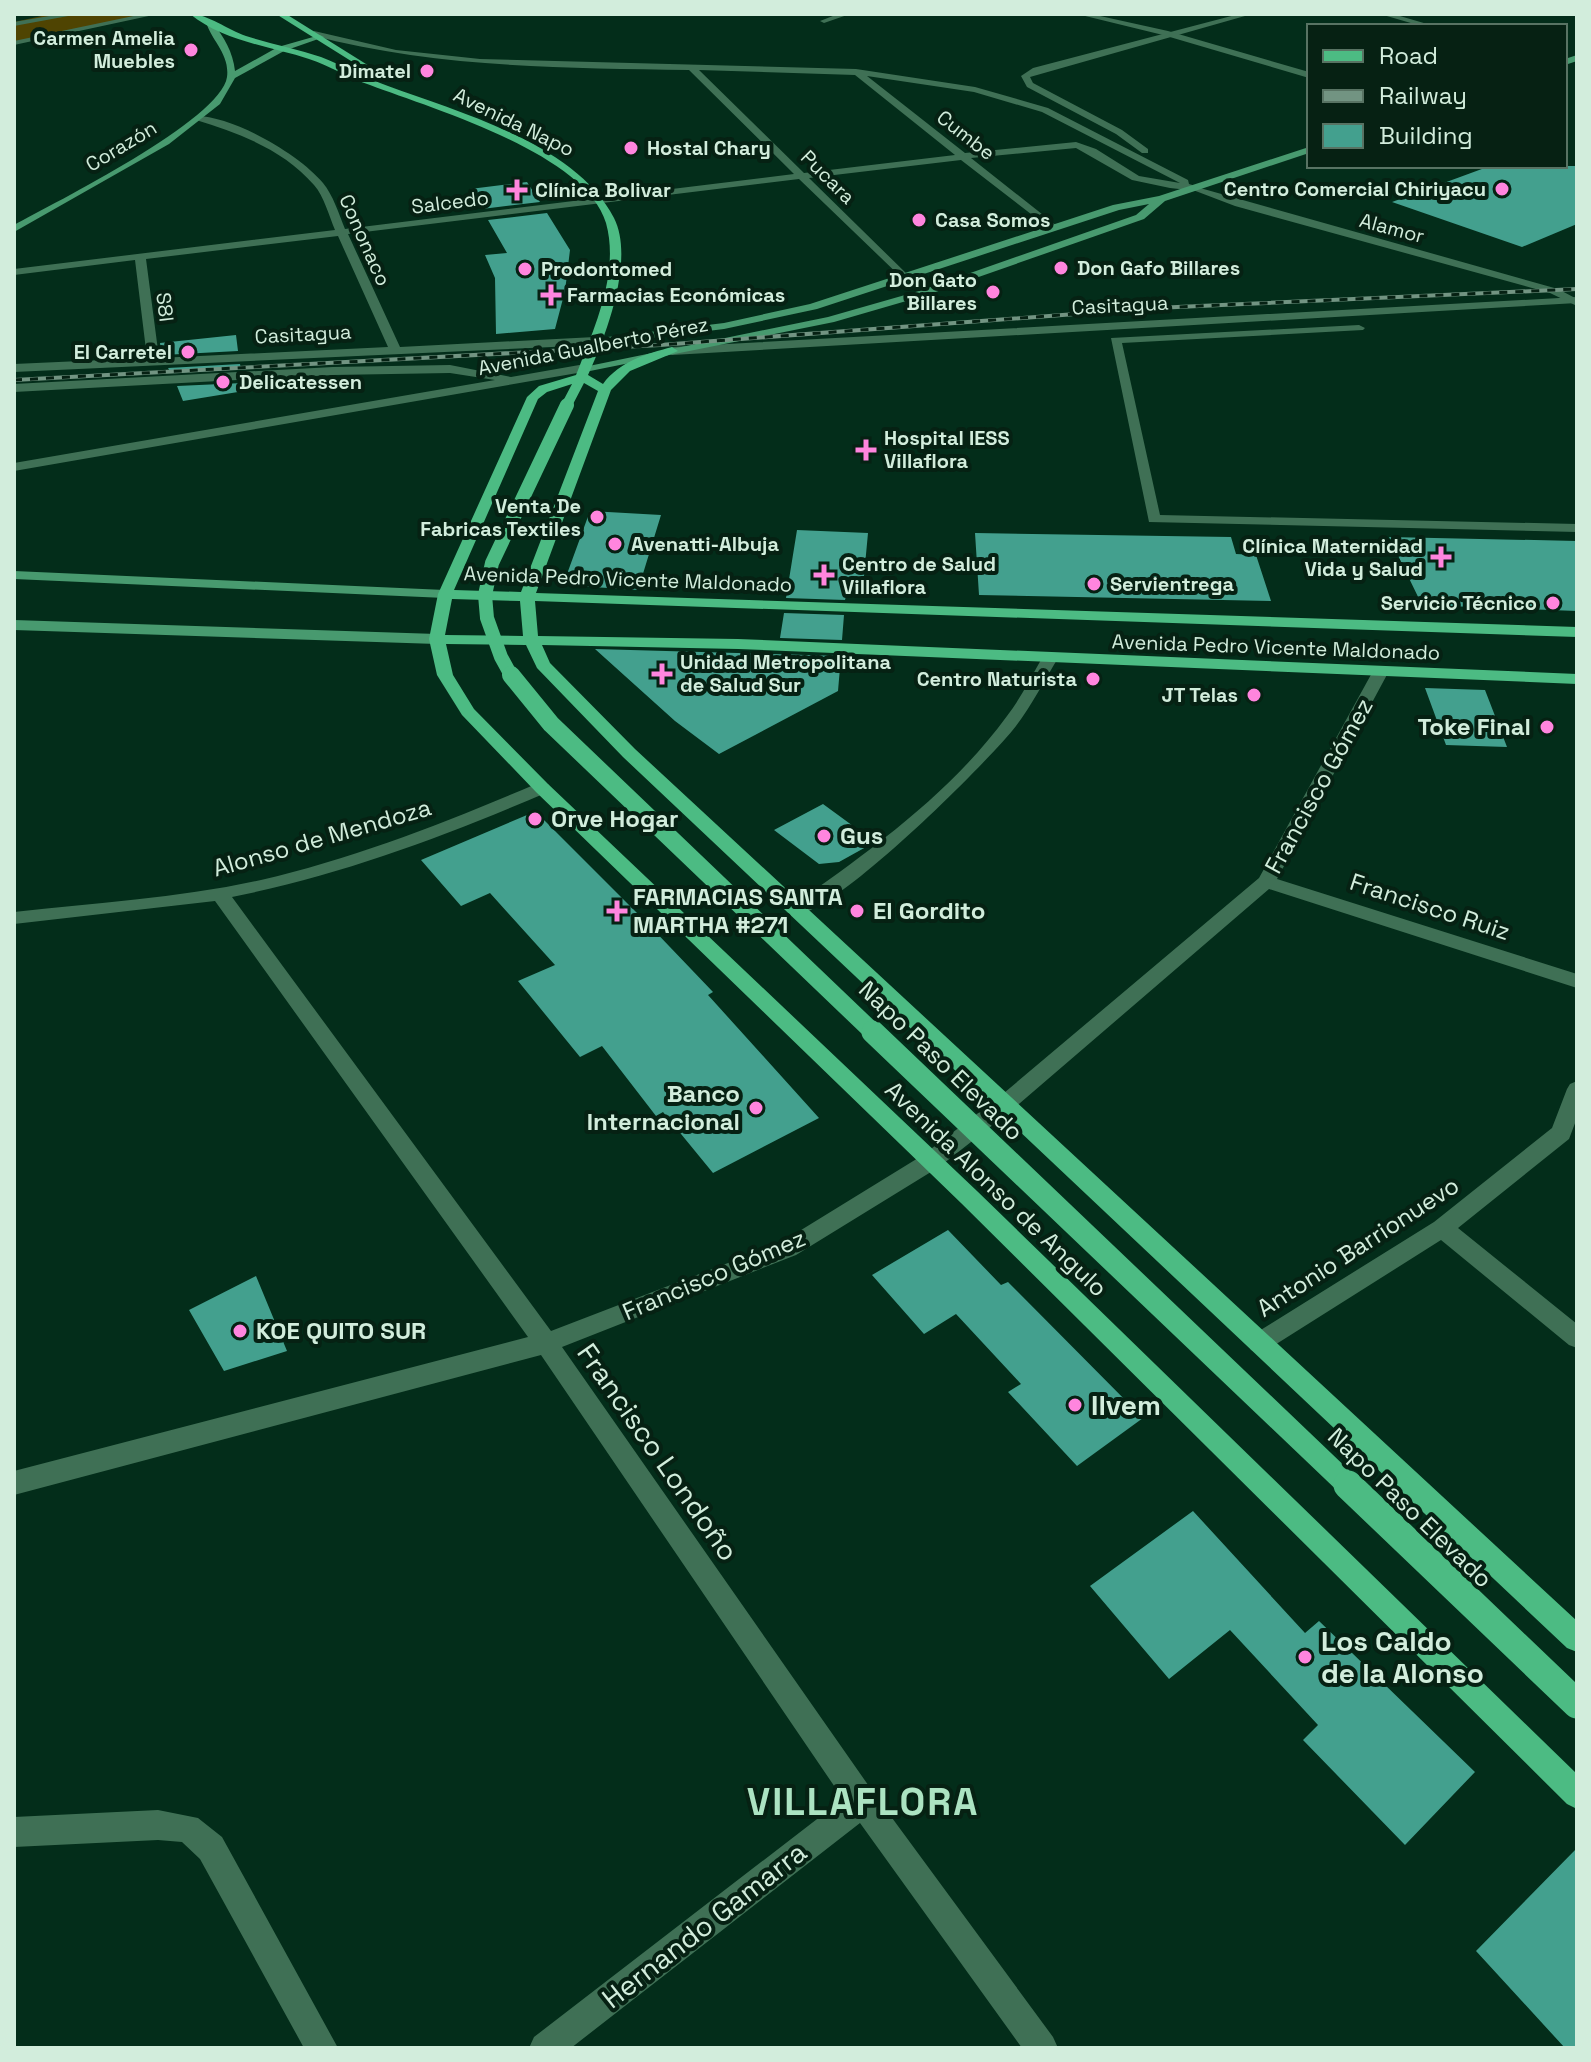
<svg xmlns="http://www.w3.org/2000/svg" width="1591" height="2062" font-family="'Space Grotesk',sans-serif">
	<rect width="100%" height="100%" fill="#032d1a"/>
	<path fill="#4f4402" d="M51 14H153L14 42V22Z"/>
	<path fill="#43a08e" d="M1490 166H1577V224L1522 247 1392 202Z
		M527 182 540 202 482 209 470 189Z
		M547 213 570 250 565 291 555 329 496 334 495 278 485 255 507 253 488 220Z
		M236 335 238 351 163 355 161 351 160 343Z
		M240 364 241 369 171 373 168 368Z
		M243 383 244 391 183 401 177 386Z
		M590 511 661 515 638 590 563 585Z
		M797 530 868 533 862 597 846 596 845 600 786 598Z
		M975 533 1231 537 1236 554 1256 555 1271 601 979 595Z
		M1389 537 1577 541V611L1422 605Z
		M784 613 844 615 842 640 780 638Z
		M595 649 841 656 838 691 719 754 675 721Z
		M1425 688 1485 690 1507 747 1446 745Z
		M823 804 875 842 839 862 819 864 774 830Z
		M527 815H539L647 923 713 992 708 995 819 1118 713 1173 663 1112 656 1116 602 1046 580 1057 518 981 555 965 490 893 461 906 421 860Z
		M948 1230 1001 1285 1008 1282 1143 1418 1077 1466 1008 1392 1021 1384 956 1314 924 1334 872 1275Z
		M256 1276 287 1351 224 1371 189 1310Z
		M1193 1511 1305 1633 1319 1621 1475 1772 1405 1845 1303 1740 1318 1725 1230 1630 1169 1679 1090 1586Z
		M1577 1848V2048H1565L1476 1951Z"/>
	<g fill="none" stroke-linecap="round" stroke-linejoin="round">
		<path fill="#3f7055" fill-rule="evenodd" d="M61 14H79L14 26V22Z
			M143 14H158L14 45V41Z
			M838 14H850L824 23 820 21Z
			M1239 14H1252L1030 77 1033 83 1122 130 1148 149V153H1142L1116 134 1027 87 1021 76 1033 68Z
			M1380 14H1393L1434 26H1421Z
			M314 31 396 50 480 59 856 69 975 87 1048 108 1188 180 1189 184 1202 188 1197 191 1170 188 1132 180 1076 148 971 158 1057 226 1058 228 1053 231 961 160 809 178 910 277 912 279 906 282 799 179 348 234 400 347 595 337 601 341 595 345 14 372V364L147 358 135 260 14 275V269L335 230C329 216 324 196 314 185 284 150 239 133 196 120V116C233 116 299 154 323 183 333 195 339 214 345 229L794 174 689 70C561 68 436 68 311 35ZM699 70 855 75 955 155 804 173ZM867 76 974 92 1042 112 1180 183 1139 176 1096 149 1076 142 965 153ZM338 236 388 347 159 358 146 259Z
			M1577 297V303L672 355 666 351 672 347Z
			M1359 325 1365 328 1363 330 1122 343 1160 515 1577 524V532L1149 522 1111 338Z
			M585 364 589 365V371L14 471V463L495 380 450 373 333 375 14 392V384L333 367 450 365 511 377Z
			M1050 653 1058 658C1044 681 1032 705 1016 726 991 759 826 924 792 914L790 910 792 906C870 851 951 793 1007 716 1021 698 1031 677 1042 658Z
			M1381 666 1389 671 1277 879 1577 974V988L1269 889 1012 1110 939 1167 796 1255 562 1347 873 1792 1053 2037 1058 2048H1022L860 1823 571 2048H529L534 2037 843 1799 541 1355 14 1495V1471L528 1337 215 901 14 924V912C96 903 180 898 261 880 356 858 447 822 536 784H548L551 788 548 792C445 836 342 875 232 897L551 1331 780 1243 923 1155 998 1098 1259 878 1373 671Z
			M1577 1081V1118L1569 1139 1458 1228 1577 1324V1348L1569 1345 1441 1240 1267 1350 1259 1353 1251 1350 1247 1343 1251 1336 1434 1222 1552 1128 1567 1089 1570 1084Z
			M158 1810 198 1818 222 1837 338 2048H304L200 1859 182 1842 158 1840 14 1847V1817Z"/>
		<path fill="#3f7055" fill-rule="evenodd" d="M1077 14H1091L1168 31 1309 72V78L1163 35Z
			M1193 186 1558 289 1577 299V306L1550 293 1235 206 1193 190Z"/>
		<path fill="#489a6f" fill-rule="evenodd" d="M206 22H212C224 37 233 52 235 71L278 47 320 35 324 37 284 51 235 78 220 104 169 144 14 232V225C54 203 221 120 227 77 230 54 211 40 206 22Z
			M1577 55V61L1565 65V59Z
			M1309 147V153L1165 201 1144 219 927 295 834 322 585 372 579 368 828 317 919 291 1136 215 1149 204 1119 210 817 309 724 329 595 345 591 343V339L724 323 810 304 1113 205 1159 196Z
			M14 571 445 590 452 594 445 598 14 579Z
			M14 620 437 634 445 639 437 644 14 630Z"/>
		<path fill="#4cbb83" fill-rule="evenodd" d="M190 14C208 14 228 30 246 36 271 44 297 49 321 57 344 66 365 78 388 86 461 113 576 144 614 218 635 259 606 336 588 375L603 384C620 361 646 354 672 347L678 351 630 371 611 390 536 593 1577 627V637L535 601 538 636 738 639 1577 674V684L738 649 542 645 550 663 635 749 1577 1621V1652L1567 1648 623 757 537 668 526 645 446 644 453 675 474 709 548 784 977 1191 1577 1774V1809L1567 1804 961 1203 536 792 462 715 437 675 429 639 438 594 527 397 539 386 576 375 580 365C597 322 619 270 606 223 585 153 433 109 370 85 349 78 330 66 309 59 269 46 223 41 190 14ZM584 383 598 391 521 592 454 590 538 399 547 392 572 384 561 405 571 408ZM452 599 520 601 523 636 445 635Z
			M276 14H286L374 69 367 71Z"/>
		<g stroke="#729482" stroke-width="4">
			<path id="rail" d="M14 380 660 345 1155 308 1577 289"/>
		</g>
		<use href="#rail" stroke="#062113" stroke-width="3" stroke-dasharray="8" stroke-linecap="butt"/>
		<path stroke="#4cbb83" stroke-width="14" d="M512 677 501 657 487 618 485 595 492 563 567 405"/>
		<path stroke="#4cbb83" stroke-width="18" d="M511 675 551 724 875 1034"/>
		<path stroke="#4cbb83" stroke-width="23" d="M873 1032 1350 1487"/>
		<path stroke="#4cbb83" stroke-width="29" d="M1348 1485 1577 1704"/>
	</g>
	<g fill="#ff85de" stroke="#062113" stroke-width="3">
		<circle cx="191" cy="50" r="8"/>
		<circle cx="427" cy="71" r="8"/>
		<circle cx="631" cy="148" r="8"/>
		<circle cx="1502" cy="189" r="8"/>
		<path d="M513 178h8v8h8v8h-8v8h-8v-8h-8v-8h8z"/>
		<circle cx="919" cy="220" r="8"/>
		<circle cx="1061" cy="268" r="8"/>
		<circle cx="525" cy="269" r="8"/>
		<circle cx="993" cy="292" r="8"/>
		<path d="M547 283h8v8h8v8h-8v8h-8v-8h-8v-8h8z"/>
		<circle cx="188" cy="352" r="8"/>
		<circle cx="223" cy="382" r="8"/>
		<path d="M862 438h8v8h8v8h-8v8h-8v-8h-8v-8h8z"/>
		<circle cx="597" cy="517" r="8"/>
		<circle cx="615" cy="544" r="8"/>
		<path d="M1437 545h8v8h8v8h-8v8h-8v-8h-8v-8h8z"/>
		<path d="M820 563h8v8h8v8h-8v8h-8v-8h-8v-8h8z"/>
		<circle cx="1094" cy="584" r="8"/>
		<circle cx="1553" cy="603" r="8"/>
		<path d="M658 662h8v8h8v8h-8v8h-8v-8h-8v-8h8z"/>
		<circle cx="1093" cy="679" r="8"/>
		<circle cx="1254" cy="695" r="8"/>
		<circle cx="1547" cy="727" r="8"/>
		<circle cx="535" cy="819" r="8"/>
		<circle cx="824" cy="836" r="8"/>
		<path d="M613 899h8v8h8v8h-8v8h-8v-8h-8v-8h8z"/>
		<circle cx="857" cy="911" r="8"/>
		<circle cx="756" cy="1108" r="8"/>
		<circle cx="240" cy="1331" r="8"/>
		<circle cx="1075" cy="1405" r="8"/>
		<circle cx="1305" cy="1657" r="8"/>
	</g>
	<g text-anchor="middle" stroke-width="8" stroke-linejoin="round" paint-order="stroke">
		<g font-size="20" font-weight="bold" fill="#d2eddc" stroke="#062113" text-anchor="start">
			<text x="175" y="45" text-anchor="end">Carmen Amelia<tspan x="175" dy="23">Muebles</tspan></text>
			<text x="411" y="78" text-anchor="end">Dimatel</text>
			<text x="647" y="155">Hostal Chary</text>
			<text x="1486" y="196" text-anchor="end">Centro Comercial Chiriyacu</text>
			<text x="535" y="197">Clínica Bolivar</text>
			<text x="935" y="227">Casa Somos</text>
			<text x="1077" y="275">Don Gafo Billares</text>
			<text x="541" y="276">Prodontomed</text>
			<text x="977" y="287" text-anchor="end">Don Gato<tspan x="977" dy="23">Billares</tspan></text>
			<text x="567" y="302">Farmacias Económicas</text>
			<text x="172" y="359" text-anchor="end">El Carretel</text>
			<text x="239" y="389">Delicatessen</text>
			<text x="884" y="445">Hospital IESS<tspan x="884" dy="23">Villaflora</tspan></text>
			<text x="581" y="513" text-anchor="end">Venta De<tspan x="581" dy="23">Fabricas Textiles</tspan></text>
			<text x="631" y="551">Avenatti-Albuja</text>
			<text x="1423" y="553" text-anchor="end">Clínica Maternidad<tspan x="1423" dy="23">Vida y Salud</tspan></text>
			<text x="842" y="571">Centro de Salud<tspan x="842" dy="23">Villaflora</tspan></text>
			<text x="1110" y="591">Servientrega</text>
			<text x="1537" y="610" text-anchor="end">Servicio Técnico</text>
			<text x="680" y="669">Unidad Metropolitana<tspan x="680" dy="23">de Salud Sur</tspan></text>
			<text x="1077" y="686" text-anchor="end">Centro Naturista</text>
			<text x="1238" y="702" text-anchor="end">JT Telas</text>
		</g>
		<g font-size="20" fill="#d2eddc" stroke="#062113">
			<text transform="translate(514 122) rotate(26)" y="7">Avenida Napo</text>
			<text transform="translate(966 135) rotate(38)" y="7">Cumbe</text>
			<text transform="translate(121 146) rotate(-31)" y="7">Corazón</text>
			<text transform="translate(828 177) rotate(45)" y="7">Pucara</text>
			<text transform="translate(450 202) rotate(-7)" y="7">Salcedo</text>
			<text transform="translate(1392 228) rotate(15)" y="7">Alamor</text>
			<text transform="translate(365 240) rotate(66)" y="7">Cononaco</text>
			<text transform="translate(1120 305) rotate(-3)" y="7">Casitagua</text>
			<text transform="translate(165 307) rotate(83)" y="7">S8I</text>
			<text transform="translate(303 334) rotate(-3)" y="7">Casitagua</text>
			<text transform="translate(593 346) rotate(-11)" y="7">Avenida Gualberto Pérez</text>
			<text transform="translate(628 579) rotate(2)" y="7">Avenida Pedro Vicente Maldonado</text>
			<text transform="translate(1276 647) rotate(2)" y="7">Avenida Pedro Vicente Maldonado</text>
		</g>
		<g font-size="24" font-weight="bold" fill="#d2eddc" stroke="#062113" text-anchor="start">
			<text x="1531" y="735" text-anchor="end">Toke Final</text>
			<text x="551" y="827">Orve Hogar</text>
			<text x="840" y="844">Gus</text>
			<text x="633" y="905">FARMACIAS SANTA<tspan x="633" dy="28">MARTHA #271</tspan></text>
			<text x="873" y="919">El Gordito</text>
			<text x="740" y="1102" text-anchor="end">Banco<tspan x="740" dy="28">Internacional</tspan></text>
			<text x="256" y="1339">KOE QUITO SUR</text>
		</g>
		<g font-size="24" fill="#d2eddc" stroke="#062113">
			<text transform="translate(1319 786) rotate(-61)" y="8">Francisco Gómez</text>
			<text transform="translate(322 838) rotate(-16)" y="8">Alonso de Mendoza</text>
			<text transform="translate(1430 907) rotate(18)" y="8">Francisco Ruiz</text>
			<text transform="translate(941 1061) rotate(44)" y="8">Napo Paso Elevado</text>
			<text transform="translate(996 1189) rotate(44)" y="8">Avenida Alonso de Angulo</text>
			<text transform="translate(1358 1247) rotate(-33)" y="8">Antonio Barrionuevo</text>
			<text transform="translate(714 1275) rotate(-23)" y="8">Francisco Gómez</text>
			<text transform="translate(1410 1508) rotate(44)" y="8">Napo Paso Elevado</text>
		</g>
		<g font-size="28" font-weight="bold" fill="#d2eddc" stroke="#062113" text-anchor="start">
			<text x="1091" y="1415">Ilvem</text>
			<text x="1321" y="1651">Los Caldo<tspan x="1321" dy="32">de la Alonso</tspan></text>
		</g>
		<g font-size="28" fill="#d2eddc" stroke="#062113">
			<text transform="translate(658 1452) rotate(55)" y="10">Francisco Londoño</text>
			<text transform="translate(704 1925) rotate(-38)" y="10">Hernando Gamarra</text>
		</g>
		<g font-size="38" font-weight="bold" letter-spacing="2" fill="#ace3c2" stroke="#062113">
			<text x="863" y="1815">VILLAFLORA</text>
		</g>
	</g>
	<rect width="1591" height="2062" fill="none" stroke="#d2eddc" stroke-width="32"/>
	<rect x="1307" y="24" width="260" height="144" fill="#062113" stroke="#587363" stroke-width="2"/>
	<rect x="1323" y="50" width="40" height="12" fill="#4cbb83" stroke="#587363" stroke-width="2"/>
	<text x="1379" y="64" font-size="24" fill="#d2eddc">Road</text>
	<rect x="1323" y="90" width="40" height="12" fill="#729482" stroke="#587363" stroke-width="2"/>
	<text x="1379" y="104" font-size="24" fill="#d2eddc">Railway</text>
	<rect x="1323" y="124" width="40" height="24" fill="#43a08e" stroke="#587363" stroke-width="2"/>
	<text x="1379" y="144" font-size="24" fill="#d2eddc">Building</text>
</svg>
